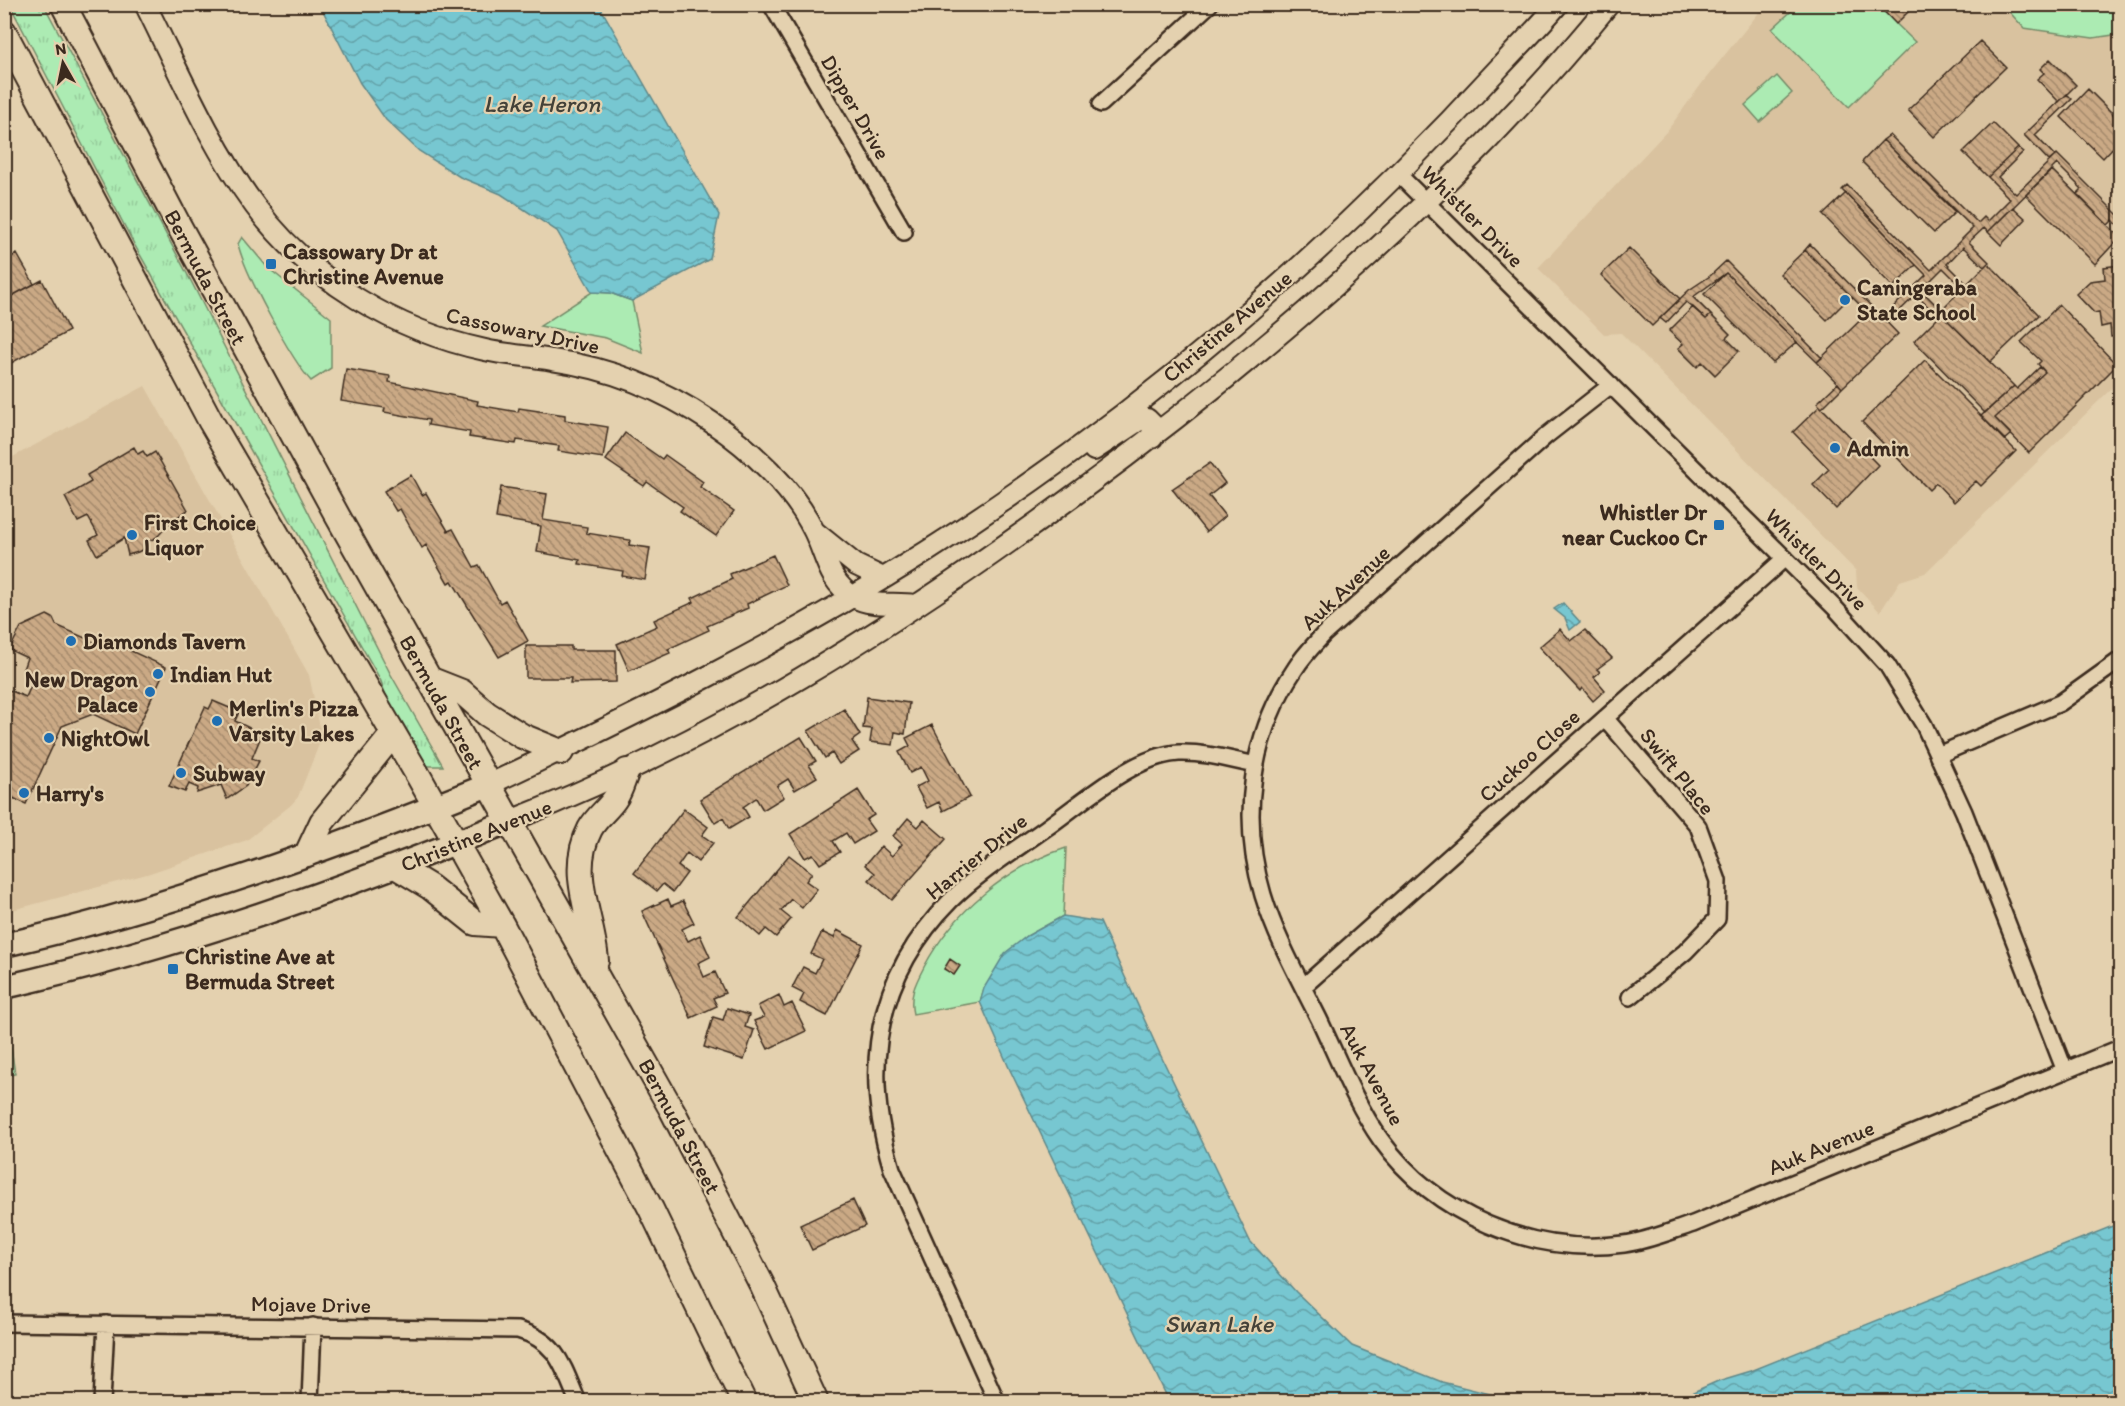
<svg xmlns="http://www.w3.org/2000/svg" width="2125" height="1406" font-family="Itim,sans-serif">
	<defs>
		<pattern id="grass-tufts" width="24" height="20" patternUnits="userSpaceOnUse" patternTransform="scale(1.5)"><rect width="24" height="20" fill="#acebb3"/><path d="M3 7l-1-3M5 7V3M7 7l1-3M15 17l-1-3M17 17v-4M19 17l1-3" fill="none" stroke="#95ca9a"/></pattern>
		<pattern id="water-waves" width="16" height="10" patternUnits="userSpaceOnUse" patternTransform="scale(1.5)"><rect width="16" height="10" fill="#77c7d1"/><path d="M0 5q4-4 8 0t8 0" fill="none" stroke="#63a2a9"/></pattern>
		<pattern id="building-back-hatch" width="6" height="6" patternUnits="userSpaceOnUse" patternTransform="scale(1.5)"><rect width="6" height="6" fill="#caa985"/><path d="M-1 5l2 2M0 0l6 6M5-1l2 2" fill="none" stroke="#a58a6c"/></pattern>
	</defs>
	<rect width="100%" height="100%" fill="#e4d1af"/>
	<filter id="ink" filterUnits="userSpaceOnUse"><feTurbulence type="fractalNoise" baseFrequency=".0167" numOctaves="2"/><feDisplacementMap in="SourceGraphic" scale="12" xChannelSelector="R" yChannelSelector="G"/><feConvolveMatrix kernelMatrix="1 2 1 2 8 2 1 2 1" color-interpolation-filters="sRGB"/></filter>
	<g filter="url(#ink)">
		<path fill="#d9c29f" d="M1765 5H2120V380L1925 573 1900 581 1880 612 1857 587 1856 571 1635 347 1621 333 1604 334 1538 268 1667 131 1703 82Z
			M145 386 309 675 322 737 298 797 291 805 247 840 147 874 5 912 4 458 9 459Z"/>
		<path fill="url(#grass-tufts)" stroke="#748a68" stroke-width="1.5" d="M10 5H44L192 283 390 673 443 766H428L425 763 389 704 380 679 134 244Z"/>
		<path fill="#acebb3" stroke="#748a68" stroke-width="1.5" d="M1798 5H1877L1915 42 1849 107 1772 29Z
			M2003 5H2120V34L2093 38 2024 28Z
			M1777 76 1792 93 1760 122 1745 105Z
			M242 237 267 267 331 318V368L311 381C291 359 245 274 238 244Z
			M592 292 610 293 632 301 643 353 606 338 540 326Z
			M1066 848 1063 916 1027 936 984 988 980 1002 913 1014C909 996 915 984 924 967 953 912 1007 867 1066 848Z
			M5 1034H9L15 1074 5 1076Z"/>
		<path fill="url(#water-waves)" stroke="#5f8889" stroke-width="1.5" d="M320 5H599L719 215 710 259 632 301 610 293 592 292 557 231 501 194 460 177 419 151 386 120 360 83Z
			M1563 603 1580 622 1570 630 1565 618 1554 609Z
			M1063 916 1100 922 1160 1054 1250 1241 1296 1292 1352 1346 1442 1382 1518 1401H1169L1010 1070 980 1002 984 988 1005 953 1027 936Z
			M2120 1223V1401H1673L1718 1381 1751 1371Z"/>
		<path fill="url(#building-back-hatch)" stroke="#3b2a1e" stroke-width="1.5" d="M1877 4H1902L1909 11 1896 24Z
			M1980 41 2006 67 1934 137 1908 110Z
			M2050 59 2076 85 2059 102 2037 79 2044 73 2040 69Z
			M2088 89 2120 121V140L2103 158 2061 117Z
			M2067 94 2072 99 2035 135 2055 156 2049 161 2024 135Z
			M1993 123 2018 148 1988 177 1963 152Z
			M1890 135 1978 223 1984 217 1988 221 2010 199 1988 177 2018 148 2023 152 1998 177 2016 194 2057 154 2120 217V228L2113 220 2108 225 2077 194 2082 189 2057 164 1988 232 1984 228 1969 242 1989 262 1984 267 1963 247 1947 264 1967 284 1963 288 1943 268 1921 290 1941 310 1940 315 1938 316 1916 295 1887 323 1882 318 1926 275 1842 190 1847 185 1931 270 1973 228 1883 140Z
			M1883 140 1955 212 1934 233 1862 162Z
			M2052 170 2120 237 2095 264 2026 195Z
			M1846 193 1916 265 1893 287 1823 215Z
			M2013 207 2026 219 2001 245 1988 232Z
			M1810 244 1873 308 1868 313 1805 250Z
			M1629 248 1680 299 1652 326 1601 275Z
			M1805 250 1851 296 1827 320 1780 274Z
			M17 254 34 284 4 300V260Z
			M1726 261 1822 358 1817 362 1726 273 1693 297 1711 315 1706 319 1686 302 1666 323 1660 318 1689 290 1710 276Z
			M1988 263 2039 315 1990 362 1939 312Z
			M2120 265V336L2111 337 2110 325 2101 327 2099 312 2094 313 2076 294 2090 281 2105 279 2104 267Z
			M1726 273 1797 342 1773 363 1704 294Z
			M42 280 69 331 4 367V339L9 337 4 328V300Z
			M2059 305 2117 365 2029 453 1995 418 2045 372 2038 364 2041 361 2021 342Z
			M1693 307 1706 319 1711 315 1730 334 1726 338 1739 351 1715 375 1702 362 1697 367 1678 348 1683 344 1669 331Z
			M1873 308 1898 334 1842 388 1817 362Z
			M1941 314 2014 386 1985 413 1914 341Z
			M1925 360 2016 451 1981 486 1976 481 1954 502 1936 483 1929 490 1862 422Z
			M2040 367 2045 372 1995 418 2011 434 2004 440 1981 416 2014 386 2017 389Z
			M346 369 390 376 389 382 478 401 477 405 518 412 519 408 565 415V420L608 427 603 458 558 451 559 446 517 440 516 444 469 437 470 432 428 425 429 420 384 412 385 408 341 401Z
			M1838 383 1842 388 1822 408 1817 403Z
			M1820 406 1878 465 1836 509 1813 485 1829 469 1793 432Z
			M625 433 662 459 665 455 703 482 700 487 734 511 716 536 680 511 683 507 647 482 644 486 606 460Z
			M134 447 138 454 143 451 147 457 155 452 188 510 174 519 157 537 146 543 147 547 138 552 128 555 124 538 97 555 89 540 98 535 88 517 78 522 65 497 91 482 87 475Z
			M1210 463 1225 483 1209 496 1225 516 1206 532 1172 489Z
			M411 475 422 495 426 493 448 531 453 529 474 567 479 565 500 603 505 600 528 641 499 657 452 581 448 583 426 545 422 548 400 509 396 511 384 491Z
			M501 487 547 494 543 520 587 527 586 533 630 540 629 545 650 548 645 580 622 576 623 571 579 564 580 560 537 552 541 526 496 518Z
			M773 555 787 585 747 604 748 608 707 626 709 630 668 649 670 653 629 671 617 644 657 626 654 620 694 602 692 598 732 579 730 574Z
			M47 615 53 618 56 625 105 647 107 640 166 667 135 734 93 714 62 726 26 804 4 794V688L26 697 36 675 23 669 27 658 12 651 11 647 21 627Z
			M1560 629 1571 641 1585 630 1612 658 1597 669 1600 672 1594 677 1605 690 1593 701 1582 688 1580 691 1539 647Z
			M526 646H571V650H616V682L570 683 571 678H526Z
			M867 697 909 703 905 734 895 732 893 745 870 742 872 729 863 728Z
			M213 701 239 712 235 721 262 734 252 758 259 761 246 786 227 799 221 785 197 793 198 788 189 784 185 792 169 786 205 707 209 709Z
			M844 709 860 735 852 741 859 751 839 764 832 753 825 758 808 731Z
			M932 725 970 797 943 811 939 802 927 808 916 787 928 781 921 767 910 773 899 752 910 746 906 738Z
			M801 737 816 761 809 765 817 777 795 790 788 779 777 786 784 797 763 810 756 798 743 807 749 817 729 829 723 818 715 823 700 799Z
			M858 790 874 815 866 820 874 831 853 844 846 833 833 841 840 852 820 864 813 854 805 858 790 834Z
			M684 809 708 827 702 835 713 843 698 862 687 853 678 866 687 873 673 892 663 884 657 891 634 873Z
			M908 818 918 827 924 820 946 839 892 900 869 880 875 873 865 865 881 846 892 856 902 844 893 836Z
			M789 855 812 873 806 881 817 889 802 908 791 899 781 911 791 919 776 937 766 929 760 936 738 917Z
			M668 899 671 906 683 901 694 923 682 929 688 941 700 935 710 957 698 963 704 977 715 972 725 993 713 998 717 1006 691 1018 642 911Z
			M837 930 863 944 827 1016 800 1002 804 994 792 988 803 967 815 973 822 959 811 954 822 932 834 938Z
			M950 959 960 966 954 975 944 969Z
			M779 995 784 1007 792 1003 806 1031 768 1049 754 1021 764 1017 758 1006Z
			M727 1008 749 1015 745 1027 754 1030 744 1060 704 1047 713 1017 723 1020Z
			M853 1200 865 1226 812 1250 800 1225Z"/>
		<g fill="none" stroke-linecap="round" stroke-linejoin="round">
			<g stroke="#3b2a1e" stroke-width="20">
				<path id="minor" d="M771 4 904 232
					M1101 104 1210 4
					M1398 174 1836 609 1887 665 1924 725 1964 812 2065 1071
					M1611 385 1546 436 1324 634C1314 645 1303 656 1295 669 1250 736 1240 819 1263 895 1276 938 1299 979 1319 1019 1338 1059 1355 1103 1381 1140 1435 1215 1532 1256 1624 1244 1648 1241 1671 1231 1693 1224L2120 1048
					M1605 718 1698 826 1718 881 1717 919 1685 952 1630 997
					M1938 755 2060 703 2120 660
					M1303 987 1785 558
					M4 1323 518 1330C558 1341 563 1367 578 1402
					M102 1402 106 1324
					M310 1402 313 1326
					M997 1402 892 1169C861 1068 875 977 951 900 979 872 1014 851 1046 828 1082 803 1134 755 1179 753 1205 752 1231 760 1256 765"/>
			</g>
			<g stroke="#3b2a1e" stroke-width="24">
				<path id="tertiary" d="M145 4C179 72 210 145 255 206 310 280 396 331 485 350 507 355 530 356 552 360 609 368 664 390 711 422 751 449 793 488 814 531 826 555 828 582 854 597 872 607 895 602 915 605
					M1094 450 1141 419H1147L1153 425 1152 438
					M815 532 856 565 883 578
					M488 785C638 714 785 641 926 552 1136 419 1331 252 1499 68 1518 47 1539 27 1558 4
					M510 821C713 742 898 625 1073 496 1267 354 1457 191 1609 4"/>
			</g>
			<g stroke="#3b2a1e" stroke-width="27">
				<path id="secondary" d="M4 945C170 907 331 849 488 785
					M4 987C178 948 345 888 510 821"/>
			</g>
			<g stroke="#3b2a1e" stroke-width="28">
				<path id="primary" d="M63 4 179 226 338 517 672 1110 762 1285 816 1402
					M4 32 211 422 419 777 502 925 651 1209 744 1402
					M429 679 462 692 487 714 522 736 561 752
					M307 854 322 822 393 734
					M397 867 430 887 475 923 502 925
					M596 961C593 917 567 873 590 829 597 816 609 809 616 797 621 789 623 780 627 771"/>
			</g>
			<use href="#minor" stroke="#e4d1af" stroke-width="15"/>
			<use href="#tertiary" stroke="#e4d1af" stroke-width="20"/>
			<use href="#secondary" stroke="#e4d1af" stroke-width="22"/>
			<use href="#primary" stroke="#e4d1af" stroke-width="24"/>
		</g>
	</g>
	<g fill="#1f6fb2" stroke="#e4d1af" stroke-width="2">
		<rect x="265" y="258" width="12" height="12" rx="3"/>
		<circle cx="1845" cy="300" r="6"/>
		<circle cx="1835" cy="448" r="6"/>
		<rect x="1713" y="519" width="12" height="12" rx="3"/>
		<circle cx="132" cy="535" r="6"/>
		<circle cx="71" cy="641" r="6"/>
		<circle cx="158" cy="674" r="6"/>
		<circle cx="150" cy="692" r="6"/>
		<circle cx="217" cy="721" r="6"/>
		<circle cx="49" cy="738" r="6"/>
		<circle cx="181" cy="773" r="6"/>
		<circle cx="24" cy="793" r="6"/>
		<rect x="167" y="963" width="12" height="12" rx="3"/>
	</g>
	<g text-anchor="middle" stroke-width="4.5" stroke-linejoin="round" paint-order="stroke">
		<g font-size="22" fill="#3b2a1e" stroke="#e4d1af">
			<text transform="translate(856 107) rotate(60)" y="8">Dipper Drive</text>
			<text transform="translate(1473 216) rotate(45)" y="8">Whistler Drive</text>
			<text transform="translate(206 277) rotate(62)" y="8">Bermuda Street</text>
			<text transform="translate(1227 326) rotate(-40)" y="8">Christine Avenue</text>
			<text transform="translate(523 330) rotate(12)" y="8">Cassowary Drive</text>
			<text transform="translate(1817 559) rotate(45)" y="8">Whistler Drive</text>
			<text transform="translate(1345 587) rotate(-43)" y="8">Auk Avenue</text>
			<text transform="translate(442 702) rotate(61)" y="8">Bermuda Street</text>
			<text transform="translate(1529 755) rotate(-42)" y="8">Cuckoo Close</text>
			<text transform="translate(1678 771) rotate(51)" y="8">Swift Place</text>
			<text transform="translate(476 835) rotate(-22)" y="8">Christine Avenue</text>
			<text transform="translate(976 856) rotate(-39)" y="8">Harrier Drive</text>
			<text transform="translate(1373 1074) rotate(62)" y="8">Auk Avenue</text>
			<text transform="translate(680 1126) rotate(62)" y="8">Bermuda Street</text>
			<text transform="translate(1821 1147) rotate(-22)" y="8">Auk Avenue</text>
			<text transform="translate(311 1304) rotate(1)" y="8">Mojave Drive</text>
		</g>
		<g font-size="22" font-weight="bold" fill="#3b2a1e" stroke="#e4d1af" text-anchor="start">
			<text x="283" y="259">Cassowary Dr at<tspan x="283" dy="25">Christine Avenue</tspan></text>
			<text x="1857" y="295">Caningeraba<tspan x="1857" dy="25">State School</tspan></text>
			<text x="1847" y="456">Admin</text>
			<text x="1707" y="520" text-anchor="end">Whistler Dr<tspan x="1707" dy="25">near Cuckoo Cr</tspan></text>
			<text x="144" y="530">First Choice<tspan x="144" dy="25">Liquor</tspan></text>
			<text x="83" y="649">Diamonds Tavern</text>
			<text x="170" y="682">Indian Hut</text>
			<text x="138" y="687" text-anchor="end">New Dragon<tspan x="138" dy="25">Palace</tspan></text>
			<text x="229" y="716">Merlin's Pizza<tspan x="229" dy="25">Varsity Lakes</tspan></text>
			<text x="61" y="746">NightOwl</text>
			<text x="193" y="781">Subway</text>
			<text x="36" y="801">Harry's</text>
			<text x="185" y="964">Christine Ave at<tspan x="185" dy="25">Bermuda Street</tspan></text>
		</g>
		<g font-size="24" font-style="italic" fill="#444239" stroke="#e4d1af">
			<text x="542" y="112">Lake Heron</text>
			<text x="1219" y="1332">Swan Lake</text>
		</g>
	</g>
	<rect width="2125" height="1406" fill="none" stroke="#e4d1af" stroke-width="24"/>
	<rect x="12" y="12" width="2101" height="1382" fill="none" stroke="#3b2a1e" stroke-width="2" filter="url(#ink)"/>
	<g transform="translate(63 63) rotate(351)" stroke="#e4d1af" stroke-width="4.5" paint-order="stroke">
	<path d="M0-4.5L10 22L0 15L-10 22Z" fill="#3b2a1e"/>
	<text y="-9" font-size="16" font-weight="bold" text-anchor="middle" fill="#3b2a1e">N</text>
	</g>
</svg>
